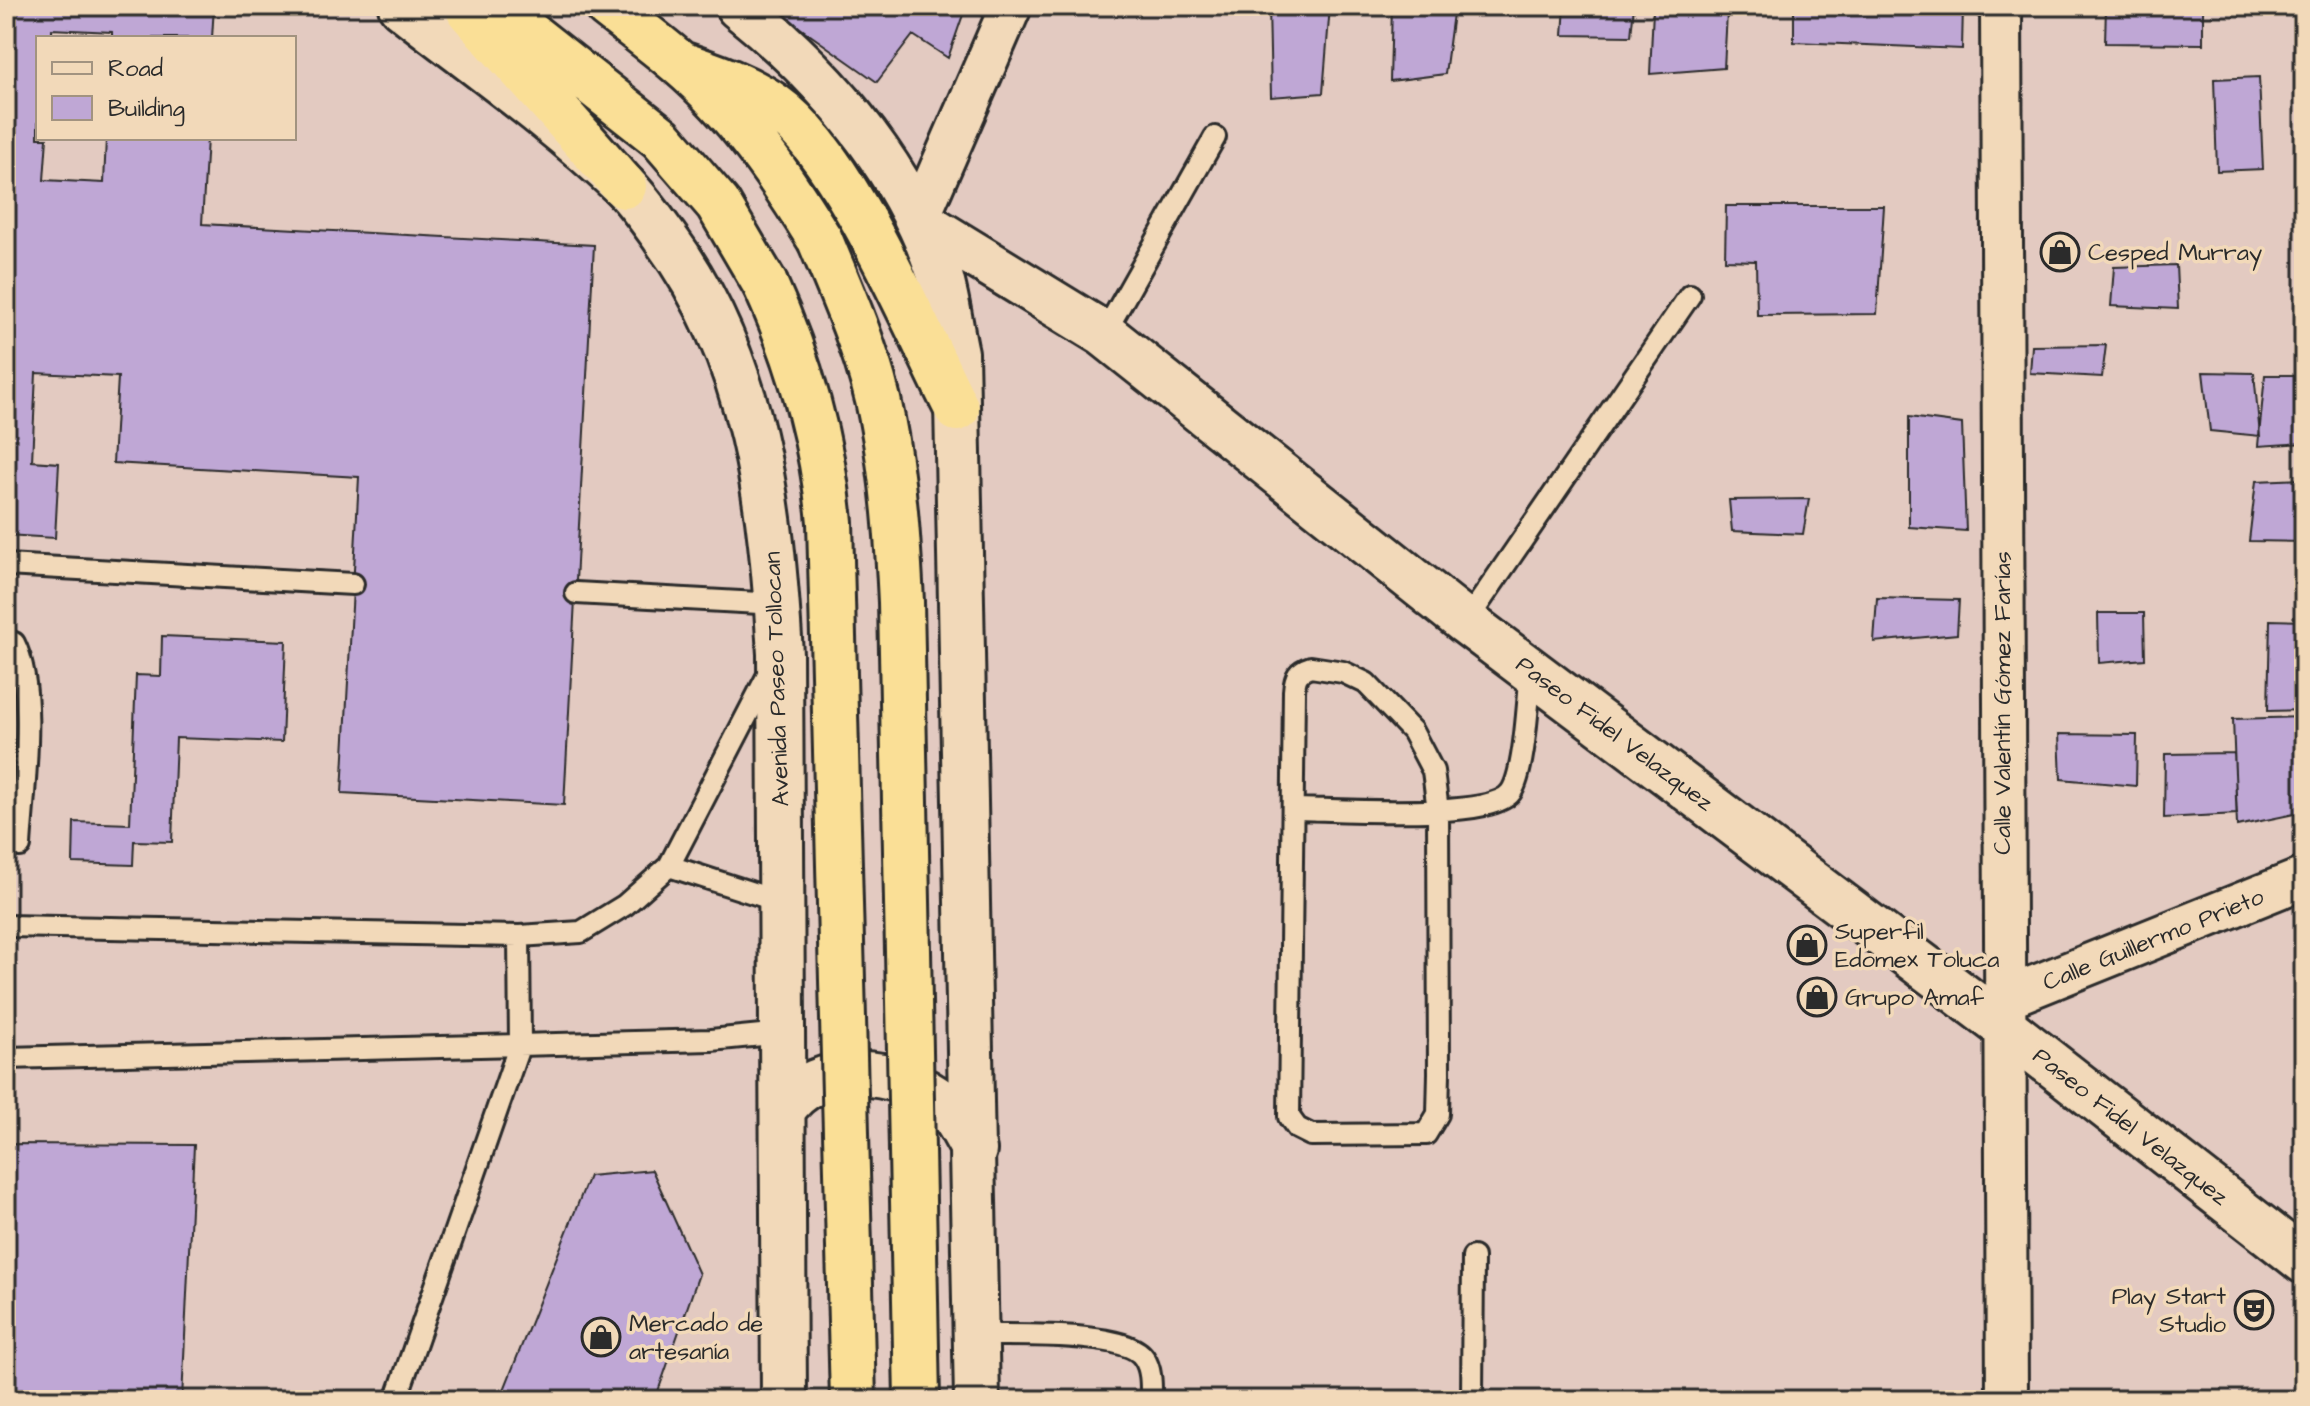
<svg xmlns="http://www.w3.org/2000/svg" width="2310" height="1406" font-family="'Architects Daughter',sans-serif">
	<rect width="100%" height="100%" fill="#e3cac1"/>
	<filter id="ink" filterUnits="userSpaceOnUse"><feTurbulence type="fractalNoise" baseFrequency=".0125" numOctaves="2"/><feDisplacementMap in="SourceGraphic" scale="16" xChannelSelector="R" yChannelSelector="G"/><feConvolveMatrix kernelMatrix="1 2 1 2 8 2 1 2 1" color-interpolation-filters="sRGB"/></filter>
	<g filter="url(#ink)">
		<path fill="#bfa7d5" stroke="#2b2b2b" stroke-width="2" d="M6 6H214L212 38H112V32L52 29V38H38V138H47L44 180 104 183 106 138H207L202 224 594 245 564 805 342 793 359 477 113 463 118 377 36 373 32 461 59 463 55 538 6 535Z
			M769 6H966L948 58 913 35 877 82Z
			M1269 6H1330L1323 93 1271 97Z
			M1392 6H1454L1445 74 1390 81Z
			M1565 6H1634L1631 36 1563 35Z
			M1794 6H1963L1962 49 1794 42Z
			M2106 6H2203V44L2105 43Z
			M1653 10 1727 13 1724 68 1650 74Z
			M2259 77 2263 169 2217 171 2214 79Z
			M1726 206H1884L1877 314 1757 315 1756 261 1725 260Z
			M2176 265 2178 309 2111 306 2114 267Z
			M2106 345 2102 377 2030 373 2032 346Z
			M2203 372 2254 373 2260 436 2210 431Z
			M2265 375H2304V443L2258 446Z
			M1909 417 1962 424 1966 531 1909 527Z
			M2304 479V542L2249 541 2256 481Z
			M1809 499 1803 534 1732 531 1729 500Z
			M1877 598 1959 600 1957 634 1874 642Z
			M2098 613H2144L2145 659 2099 663Z
			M2270 620 2304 621V710L2268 711Z
			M162 636 286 641 282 742 176 738 172 842 134 841 133 865 73 863 74 822 130 824 136 675 161 676Z
			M2304 717V812L2237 826 2233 719Z
			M2059 734 2137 735 2136 786 2061 779Z
			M2234 753 2237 814 2164 818 2165 754Z
			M6 1144 194 1145 182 1400H6Z
			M652 1170 699 1274 655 1400H500L589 1176Z"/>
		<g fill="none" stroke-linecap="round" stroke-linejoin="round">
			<g stroke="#2b2b2b" stroke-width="26">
				<path id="service" d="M1104 334 1215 137
					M6 565 353 584
					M576 593 777 604
					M1466 622 1690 295
					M6 640 14 643C38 690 23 792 20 846
					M1311 667 1343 672 1366 683 1412 731 1433 771 1438 811 1439 1073 1438 1114 1426 1134 1311 1135 1297 1128 1289 1117 1294 691C1295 676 1298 671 1311 667Z
					M1293 809C1331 809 1491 821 1511 792 1525 772 1528 697 1531 670
					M669 866 781 902
					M6 926 519 936 581 932 625 905 669 866 770 671
					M6 1058 711 1040 782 1033
					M977 1335C1009 1336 1127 1330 1144 1358 1152 1370 1151 1386 1151 1400
					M396 1400 520 1044 519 936
					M1472 1400 1473 1257"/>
			</g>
			<g stroke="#2b2b2b" stroke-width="46">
				<path id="minor" d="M2001 6 2007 1400
					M918 220 1011 6
					M2003 999 2304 878"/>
			</g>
			<g stroke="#2b2b2b" stroke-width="50">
				<path id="secondary" d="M401 6C475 64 555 120 624 186 639 201 652 220 665 238 756 361 771 505 780 654L784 1400
					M738 6C825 76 901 163 938 269 947 296 950 326 956 353L977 1400
					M918 220 1104 334 1466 622 2003 1026 2304 1261
					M783 1110C818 1058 899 1067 943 1104 956 1114 965 1136 974 1150"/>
			</g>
			<g stroke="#2b2b2b" stroke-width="50">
				<path id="trunk" d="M494 6 661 138 718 204 765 284
					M607 6C631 25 656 43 679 63 737 112 781 176 820 240
					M469 11 624 186
					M681 64C714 75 746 86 775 106 846 156 916 329 957 409"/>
			</g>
			<use href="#service" stroke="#f2d9b9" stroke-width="20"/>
			<use href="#minor" stroke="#f2d9b9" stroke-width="40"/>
			<use href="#secondary" stroke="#f2d9b9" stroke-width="44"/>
			<use href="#trunk" stroke="#fadf96" stroke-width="44"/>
			<g stroke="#2b2b2b" stroke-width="50" stroke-linecap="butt">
				<path id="trunk-bridge" d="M820 240C844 298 871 358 882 419 894 480 898 541 901 602L917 1400
					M765 284C800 361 822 437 830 522L853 1400"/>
			</g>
			<use href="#trunk-bridge" stroke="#fadf96" stroke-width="44"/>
		</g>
	</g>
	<defs>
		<g id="shop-ring" transform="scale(2)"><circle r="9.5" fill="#f2d9b9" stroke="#2b2b2b" stroke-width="1.5"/><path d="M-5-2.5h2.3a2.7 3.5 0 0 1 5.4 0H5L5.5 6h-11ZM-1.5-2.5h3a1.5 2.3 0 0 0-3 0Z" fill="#2b2b2b"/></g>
		<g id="theatre-ring" transform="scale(2)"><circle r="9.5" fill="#f2d9b9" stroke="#2b2b2b" stroke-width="1.5"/><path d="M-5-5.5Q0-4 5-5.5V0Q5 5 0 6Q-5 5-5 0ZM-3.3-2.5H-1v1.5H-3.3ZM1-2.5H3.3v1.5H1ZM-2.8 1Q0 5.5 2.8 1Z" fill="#2b2b2b"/></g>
	</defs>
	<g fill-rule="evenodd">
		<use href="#shop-ring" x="2060" y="252"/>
		<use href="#shop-ring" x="1807" y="945"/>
		<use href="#shop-ring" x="1817" y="997"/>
		<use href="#theatre-ring" x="2254" y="1310"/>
		<use href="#shop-ring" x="601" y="1337"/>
	</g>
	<g text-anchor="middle" stroke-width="7" stroke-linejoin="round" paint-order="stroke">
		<g font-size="24" fill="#2b2b2b" stroke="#f2d9b9" text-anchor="start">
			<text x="2088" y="260">Cesped Murray</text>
			<text x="1835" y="939">Superfil<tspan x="1835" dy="28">Edomex Toluca</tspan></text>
			<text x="1845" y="1005">Grupo Amaf</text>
			<text x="2226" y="1304" text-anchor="end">Play Start<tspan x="2226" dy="28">Studio</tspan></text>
			<text x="629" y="1331">Mercado de<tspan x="629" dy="28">artesanía</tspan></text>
		</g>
		<g font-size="24" fill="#2b2b2b" stroke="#f2d9b9">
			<text transform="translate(776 679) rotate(-92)" y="8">Avenida Paseo Tollocan</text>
			<text transform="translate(2002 703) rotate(-90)" y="8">Calle Valentín Gómez Farías</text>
			<text transform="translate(1615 733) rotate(37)" y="8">Paseo Fidel Velazquez</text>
			<text transform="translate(2153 939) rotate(-22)" y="8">Calle Guillermo Prieto</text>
			<text transform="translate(2131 1126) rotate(38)" y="8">Paseo Fidel Velazquez</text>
		</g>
	</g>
	<rect width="2310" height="1406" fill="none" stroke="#f2d9b9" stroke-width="32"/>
	<rect x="16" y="16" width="2278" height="1374" fill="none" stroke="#2b2b2b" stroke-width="3" filter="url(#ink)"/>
	<rect x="36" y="36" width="260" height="104" fill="#f2d9b9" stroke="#a29380" stroke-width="2"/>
	<rect x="52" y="62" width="40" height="12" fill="#f2d9b9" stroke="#a29380" stroke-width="2"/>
	<text x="108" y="76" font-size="24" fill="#2b2b2b">Road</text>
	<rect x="52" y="96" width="40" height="24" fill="#bfa7d5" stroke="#a29380" stroke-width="2"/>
	<text x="108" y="116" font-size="24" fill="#2b2b2b">Building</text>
</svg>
